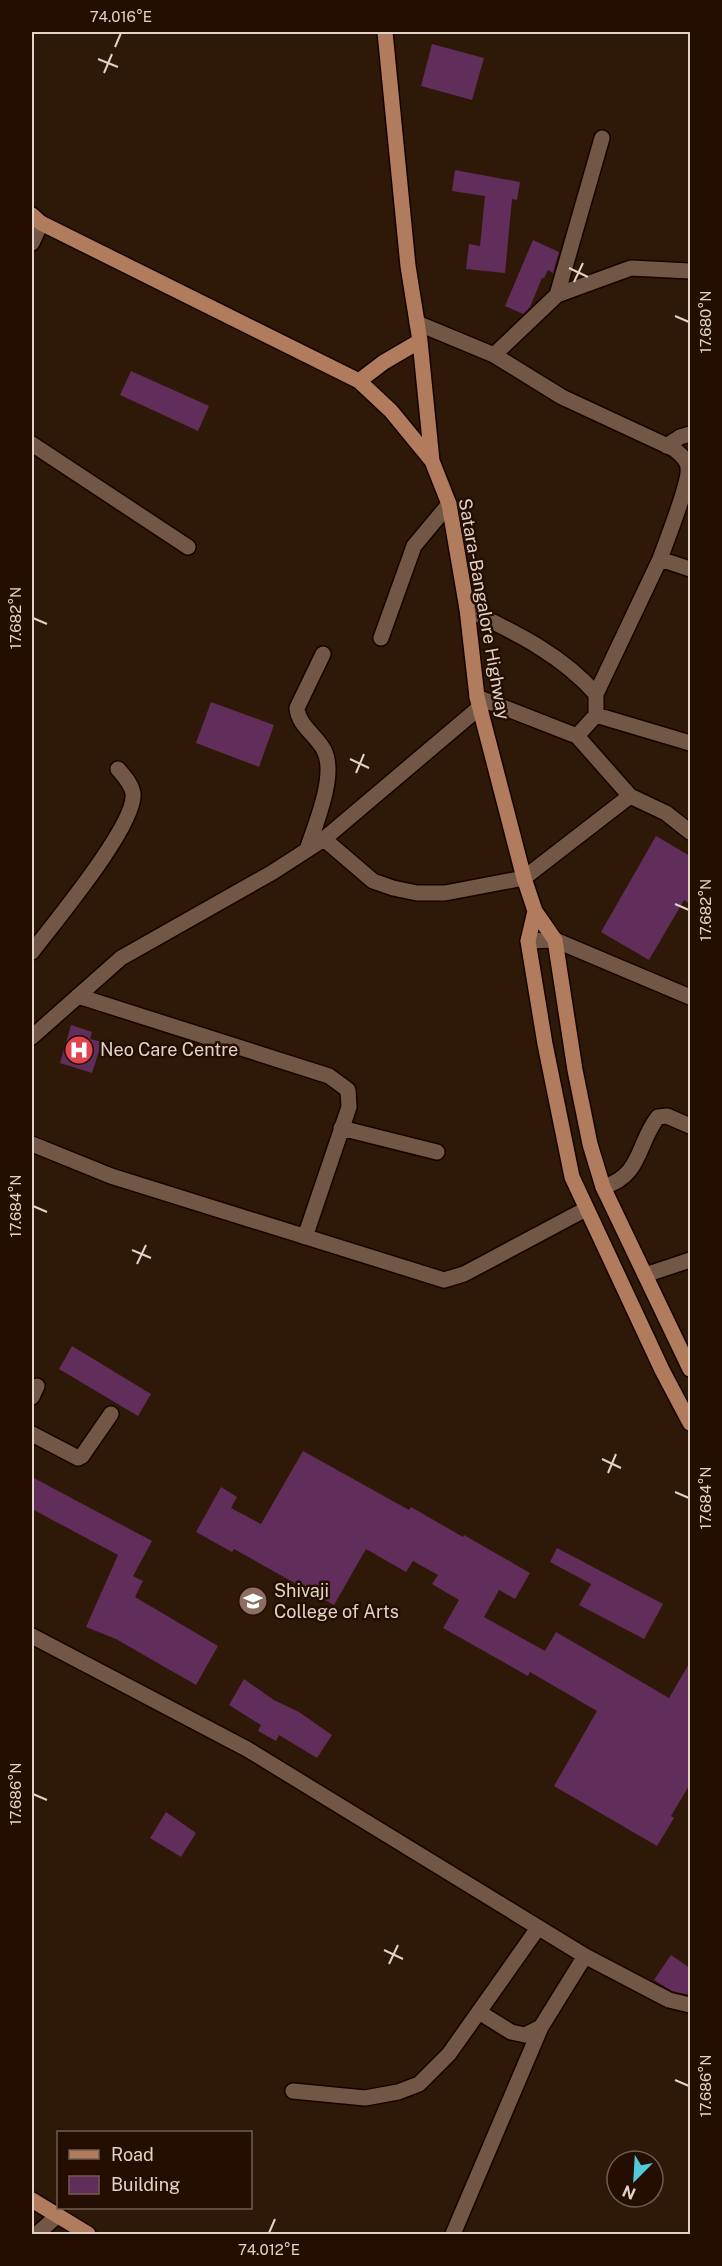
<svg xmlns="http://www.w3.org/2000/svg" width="722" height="2266" font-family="'Public Sans',sans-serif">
	<rect width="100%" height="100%" fill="#2e1808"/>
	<path fill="#612d5a" d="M432 44 484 58 472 100 421 86Z
		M455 170 520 182 517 200 512 199 505 273 466 269 469 244 480 246 485 196 452 191Z
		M533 240 559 252 553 273 548 270 544 278H542L530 307 523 314 505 306Z
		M131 371 209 406 198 431 120 395Z
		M211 702 274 725 259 767 196 743Z
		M656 836 690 856V904L684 900 649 960 601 932Z
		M71 1025 92 1032 90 1039 102 1042 92 1073 60 1063Z
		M72 1346 151 1394 138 1416 59 1369Z
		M303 1451 409 1510 411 1507 463 1537 464 1535 530 1573 515 1599 499 1590 484 1617 545 1651 556 1632 669 1698 690 1662V1784L671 1816 674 1818 657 1846 554 1786 597 1711 530 1672 528 1676 443 1628 459 1600 432 1584 438 1575 413 1561 406 1572 366 1549 334 1605 234 1549 232 1552 196 1532 221 1487 237 1497 231 1508 261 1524Z
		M32 1477 152 1541 133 1576 143 1581 135 1597 218 1646 196 1685 116 1639 86 1627 118 1555 32 1509Z
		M557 1548 663 1604 644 1639 579 1605 591 1584 550 1562Z
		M244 1679 274 1700 299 1712 332 1735 317 1758 279 1735 276 1741 258 1731 261 1725 229 1705Z
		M166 1812 196 1833 181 1857 150 1838Z
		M671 1955 690 1968V1995L672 1991 654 1980Z"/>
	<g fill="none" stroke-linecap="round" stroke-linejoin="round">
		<g stroke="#150300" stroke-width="18">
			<path id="minor" d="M32 243 41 223
				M557 295 602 138
				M417 323 494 355 557 295 631 268 690 271
				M494 355 562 397 674 449C680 454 688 460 688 468 690 482 666 542 660 559L690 569
				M32 444 188 547
				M666 446 680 437 690 434
				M467 609C514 632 561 654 596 694V715
				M381 638 414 546 449 504
				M596 694 660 559
				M477 697 577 736 630 796 666 813 690 832
				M577 736 596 715 690 743
				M324 839 373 881 393 888 417 893H445L524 878 630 796
				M307 850C315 825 337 775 324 750 316 735 298 725 297 708L323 654
				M528 941 555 940 690 997
				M32 952C53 924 137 824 133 793 131 783 124 776 118 769
				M78 996 329 1076 348 1090 349 1107 305 1237
				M32 1037 121 958 273 872 324 839 480 707
				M341 1128 437 1152
				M32 1144 111 1176 444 1280 464 1274 586 1209
				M603 1187C642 1176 637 1143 658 1117L667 1116 690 1126
				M645 1275 690 1260
				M32 1397 37 1386
				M32 1434 78 1458 82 1456 111 1414
				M32 1636 247 1749 585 1956 669 2000 690 2005
				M479 2012 511 2032 525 2035 541 2027 585 1956
				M293 2091 365 2098 398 2092 419 2084 449 2054 538 1928
				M37 2234 57 2216
				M453 2234 541 2027"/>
		</g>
		<g stroke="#150300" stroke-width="18">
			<path id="major" d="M385 32 408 266 420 341 432 461
				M32 215 41 223 359 381 391 411 432 461 449 504 467 609 477 697 524 878 535 911 555 940 575 1070 590 1144 603 1187 690 1369
				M359 381 384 362 420 341
				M535 911 528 941 545 1044 572 1177 662 1370 690 1423
				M32 2200 88 2234"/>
		</g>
		<use href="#minor" stroke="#725746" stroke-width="15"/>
		<use href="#major" stroke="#b07c5d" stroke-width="15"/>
	</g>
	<path fill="none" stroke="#e2d2c8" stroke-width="2" d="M115 47 121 33M98 59 118 67M104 73 112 54M569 268 588 277M574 282 583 263M675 316 689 322M33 618 47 624M350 759 369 768M356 773 364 754M675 904 689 910M33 1206 47 1212M132 1250 151 1258M137 1264 146 1245M602 1459 621 1468M608 1473 616 1454M675 1492 689 1498M33 1794 47 1800M384 1950 403 1959M389 1964 398 1945M675 2080 689 2086M269 2233 275 2219"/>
	<defs>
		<g id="hospital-disc" transform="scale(1.5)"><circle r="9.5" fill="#e0444e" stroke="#240e02"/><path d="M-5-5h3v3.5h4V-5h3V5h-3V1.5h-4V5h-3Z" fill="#fff"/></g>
		<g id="university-disc" transform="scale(1.5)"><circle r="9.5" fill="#8d6e63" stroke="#240e02"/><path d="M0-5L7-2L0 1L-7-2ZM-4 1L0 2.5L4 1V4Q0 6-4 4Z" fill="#fff"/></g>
	</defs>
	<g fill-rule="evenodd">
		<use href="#hospital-disc" x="79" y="1050"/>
		<use href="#university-disc" x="253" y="1601"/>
	</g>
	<g text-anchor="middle" stroke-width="5" stroke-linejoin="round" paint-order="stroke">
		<g font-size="18" fill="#e2d2c8" stroke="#240e02">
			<text transform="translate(484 609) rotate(80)" y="6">Satara-Bangalore Highway</text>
		</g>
		<g font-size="18" fill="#e2d2c8" stroke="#240e02" text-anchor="start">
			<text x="100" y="1056">Neo Care Centre</text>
			<text x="274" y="1597">Shivaji<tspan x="274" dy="21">College of Arts</tspan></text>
		</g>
	</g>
	<rect width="722" height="2266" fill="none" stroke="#240e02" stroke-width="66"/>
	<rect x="57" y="2131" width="195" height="78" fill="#240e02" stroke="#705c51" stroke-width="1.5"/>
	<rect x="69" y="2150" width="30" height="9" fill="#b07c5d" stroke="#705c51" stroke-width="1.5"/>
	<text x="111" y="2161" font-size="18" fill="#e2d2c8">Road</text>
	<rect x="69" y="2176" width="30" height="18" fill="#612d5a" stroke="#705c51" stroke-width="1.5"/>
	<text x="111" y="2191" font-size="18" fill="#e2d2c8">Building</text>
	<g transform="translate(635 2179) rotate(204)"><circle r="28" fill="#240e02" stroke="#705c51" stroke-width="1.5"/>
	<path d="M0-4.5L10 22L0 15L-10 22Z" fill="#53cadc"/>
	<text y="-9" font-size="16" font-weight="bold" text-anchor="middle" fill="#e2d2c8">N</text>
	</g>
	<rect x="33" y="33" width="656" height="2200" fill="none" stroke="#e2d2c8" stroke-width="2"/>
	<g font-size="15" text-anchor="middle" fill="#e2d2c8">
		<text x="121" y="22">74.016°E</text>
		<text transform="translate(706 322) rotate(-90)" y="5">17.680°N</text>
		<text transform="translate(16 618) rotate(-90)" y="5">17.682°N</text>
		<text transform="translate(706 910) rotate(-90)" y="5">17.682°N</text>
		<text transform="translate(16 1206) rotate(-90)" y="5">17.684°N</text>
		<text transform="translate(706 1498) rotate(-90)" y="5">17.684°N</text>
		<text transform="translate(16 1794) rotate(-90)" y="5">17.686°N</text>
		<text transform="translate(706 2086) rotate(-90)" y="5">17.686°N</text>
		<text x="269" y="2255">74.012°E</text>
	</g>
</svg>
